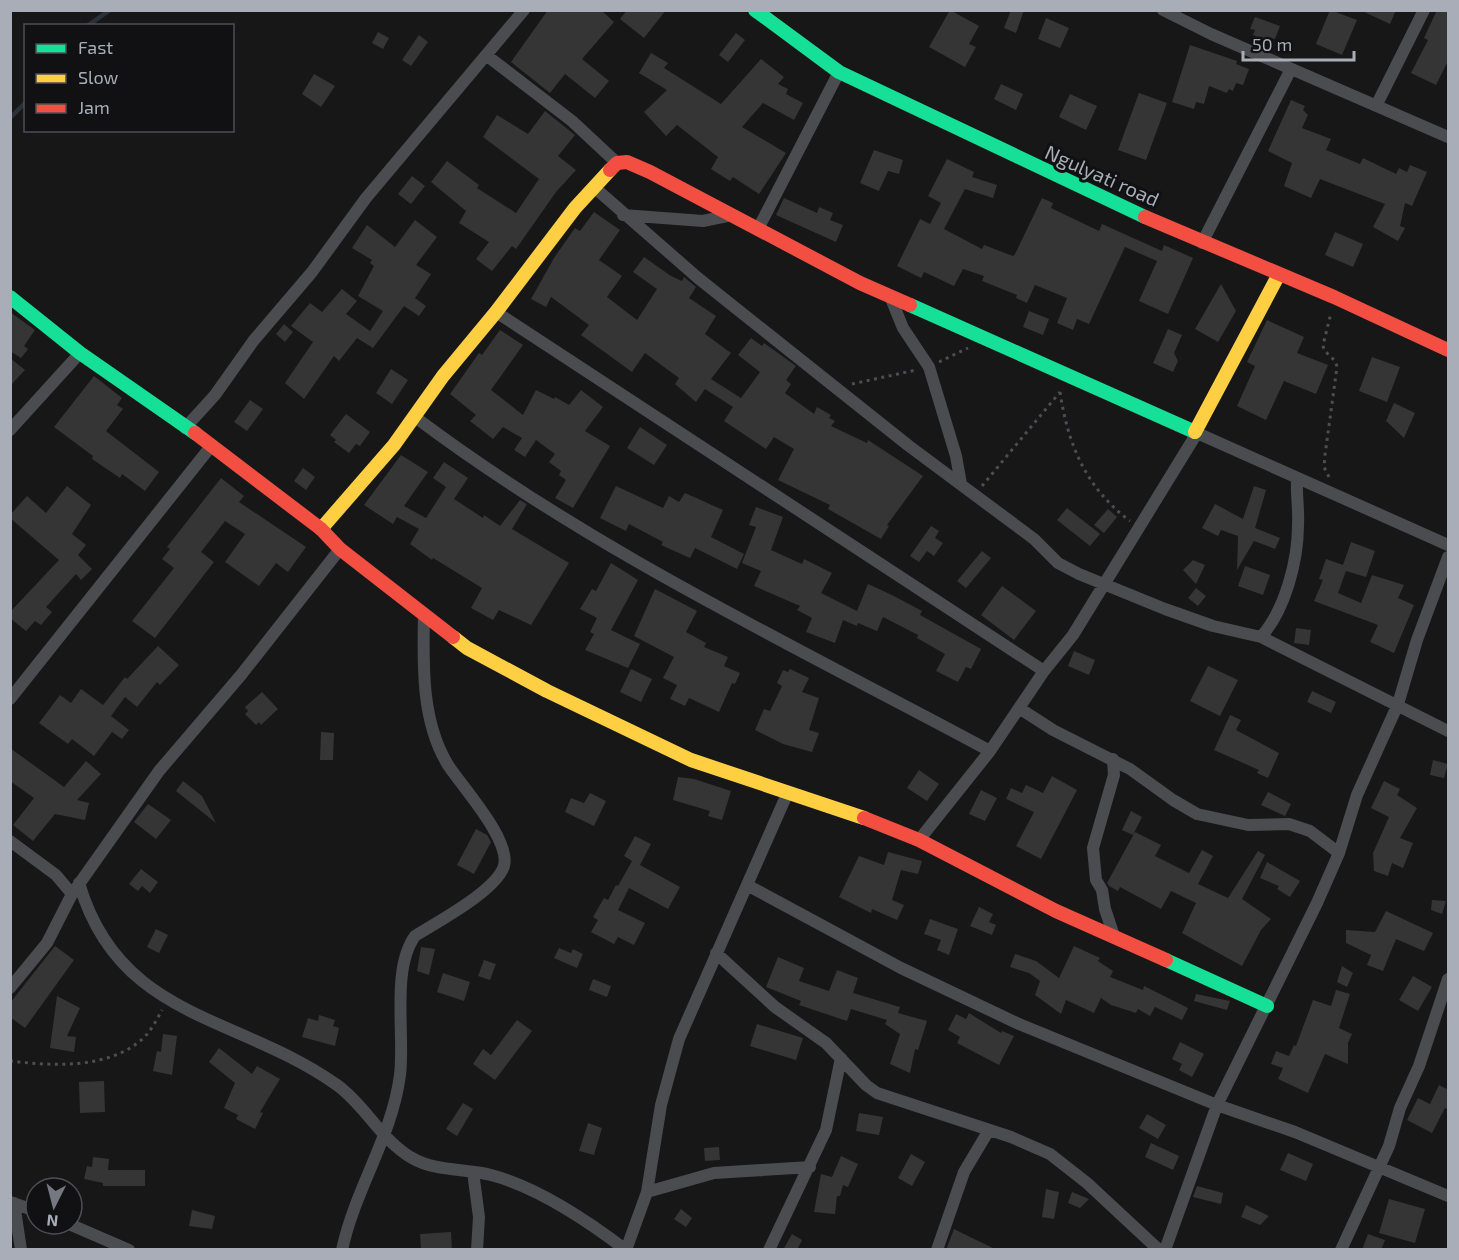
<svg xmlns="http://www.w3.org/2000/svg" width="1459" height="1260" font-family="'Exo 2',sans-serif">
	<rect width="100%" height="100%" fill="#171717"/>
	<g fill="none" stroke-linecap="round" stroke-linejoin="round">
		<path stroke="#2a3239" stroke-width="4.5" d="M87 26 110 10
			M10 118 26 102"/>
	</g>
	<path fill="#353536" d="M548 10H601L614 22 582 59 609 81 595 98 565 74 550 93 511 62Z
		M627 10H666L644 38 620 19Z
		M950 10 979 26 969 44 976 47 965 67 929 47Z
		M1011 10H1024L1016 33 1004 28Z
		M1330 10 1357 20 1342 55 1316 44Z
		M1360 10H1396L1390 24Z
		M1437 10H1449V59L1436 85 1411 73 1428 40 1424 38Z
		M1255 17 1280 26 1275 39 1267 37 1266 40 1253 35 1255 30 1250 29Z
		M1046 18 1069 28 1060 48 1038 39Z
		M378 32 389 38 383 49 372 43Z
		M736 33 745 40 728 62 719 55Z
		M419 35 428 42 411 66 402 60Z
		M1190 45 1237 61 1236 64 1249 69 1243 85 1236 83 1233 91 1229 89 1227 93 1209 86 1204 104 1196 102 1194 109 1172 102Z
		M651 53 668 63 664 68 721 104 761 59 784 77 778 84 788 89 786 94 803 103 794 120 763 103 742 127 786 153 759 194 733 177 730 181 711 169 718 157 677 125 666 136 644 112 667 90 639 73Z
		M314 74 335 86 321 107 302 94Z
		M1001 84 1023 94 1016 110 994 99Z
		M1139 93 1167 103 1146 160 1118 150Z
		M1070 94 1097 106 1086 130 1059 117Z
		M1291 100 1305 106 1303 110 1308 115 1302 128 1331 139 1326 150 1360 164 1363 158 1396 174 1399 168 1407 172 1410 165 1427 172 1412 206 1405 203 1400 226 1405 228 1398 241 1373 227 1385 204 1320 179 1311 198 1284 186 1292 163 1268 151Z
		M545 111 575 135 558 156 576 170 556 192 516 249 512 246 492 271 476 259 489 242 459 223 466 211 431 182 447 161 479 185 477 188 516 213 539 179 483 137 497 115 528 134Z
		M874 150 903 160 899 174 888 171 879 191 860 183Z
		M947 159 974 172 972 177 997 185 993 198 965 189 944 229 982 249 984 245 1013 256 1015 254 1042 198 1053 203 1051 208 1099 231 1102 224 1162 251 1164 245 1193 258 1168 314 1139 301 1157 261 1125 247 1089 324 1077 319 1073 330 1057 323 1067 298 1035 285 1027 303 1016 298 1017 295 982 281 984 276 963 269 954 286 924 272 921 278 897 266 920 219 930 224 941 203 928 196Z
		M412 176 425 186 411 204 398 194Z
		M784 198 817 213 819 207 833 213 830 220 843 225 836 242 776 215Z
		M594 212 620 230 599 260 622 276 607 297 637 320 657 289 633 272 644 257 671 276 682 281 684 277 696 287 689 298 716 316 705 334 731 353 711 379 741 398 760 372 738 355 751 338 762 346 764 343 796 366 786 380 791 384 785 393 814 414 817 407 831 415 829 418 835 421 831 426 867 443 868 440 923 476 887 525 889 526 881 539 828 509 830 505 778 480 794 449 774 437 766 449 724 421 733 407 705 389 696 402 675 384 679 378 645 353 632 372 581 335 589 325 551 297 546 307 531 299 554 258 575 228 580 231Z
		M415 220 437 237 416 265 431 274 415 298 426 306 419 316 404 306 373 348 357 338 339 361 334 356 304 399 285 383 313 342 291 326 310 303 322 312 342 289 357 301 346 314 370 331 383 311 358 296 374 266 370 263 372 260 352 248 367 225 395 247Z
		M1335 232 1363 244 1353 267 1325 255Z
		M1221 284 1236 311 1218 342 1195 329Z
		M1029 311 1049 319 1043 335 1023 327Z
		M10 312 35 330 24 346 28 349 21 358 10 351Z
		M1267 320 1304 337 1297 353 1328 365 1316 394 1284 381 1266 420 1237 406 1255 366 1247 362Z
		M284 324 293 332 285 342 276 334Z
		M1168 329 1182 335 1174 353 1178 361 1173 372 1153 363Z
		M500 330 523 345 491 390 523 415 536 390 554 399 555 397 569 405 581 390 603 407 585 431 610 446 573 508 555 498 566 480 559 475 561 471 549 462 555 454 536 440 525 457 514 450 522 438 503 427 493 439 470 421 476 415 450 394 479 353 482 355Z
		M1372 357 1400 367 1387 402 1359 391Z
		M10 358 25 370 10 386Z
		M391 369 408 380 392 404 376 393Z
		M94 376 122 398 117 405 123 409 106 431 159 472 145 491 122 474 120 478 92 459 93 456 54 427Z
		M250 400 263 409 247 431 234 422Z
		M1394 403 1415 413 1404 438 1386 421Z
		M346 414 370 432 360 446 356 444 349 453 334 442 336 440 330 435Z
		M640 427 667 445 654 465 627 448Z
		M401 455 428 472 404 506 426 518 446 487 433 478 444 462 468 478 454 499 483 518 484 515 500 526 520 500 527 504 512 529 569 563 531 625 499 610 493 620 471 608 482 588 433 558 432 560 410 544 419 529 397 517 393 524 364 505Z
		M303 468 315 477 306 490 294 481Z
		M221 478 244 496 239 502 306 547 288 572 276 563 259 586 225 562 245 534 225 521 201 552 214 562 155 638 132 621 174 568 162 559 170 549 167 547Z
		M67 486 91 505 72 534 86 545 78 555 92 569 81 580 76 574 46 607 52 612 41 625 35 621 26 631 10 618V612L59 560 10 518V515L27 496 46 513Z
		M616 486 663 508 669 496 679 502 685 493 723 510 711 537 744 554 737 569 695 548 690 558 661 545 663 542 629 524 626 531 600 518Z
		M1254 486 1266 490 1255 528 1280 538 1275 549 1254 541 1237 570 1238 536 1221 530 1218 536 1202 528 1215 504 1243 519Z
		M756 507 783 517 771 550 802 564 804 559 832 573 821 593 857 611 868 584 892 595 922 611 920 615 981 649 971 669 966 667 958 682 936 671 945 654 917 638 918 635 883 617 877 631 858 623 857 626 843 620 835 643 806 632 812 618 797 610 800 606 754 586 761 571 742 563 756 527 749 525Z
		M1067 508 1100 534 1090 546 1057 520Z
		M1108 509 1117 517 1104 533 1094 525Z
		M931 526 939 531 935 538 943 543 934 556 927 551 919 562 910 556Z
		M1351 542 1375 551 1366 577 1346 571 1338 593 1361 603 1372 575 1404 585 1398 598 1414 605 1394 653 1370 642 1378 625 1314 601 1323 580 1319 579 1326 559 1343 565Z
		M982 551 991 558 966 588 957 581Z
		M1193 560 1205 565 1196 584 1183 570Z
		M611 563 638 580 611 630 640 644 628 668 585 650 594 634 590 632 597 618 580 609 592 589 596 591Z
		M1245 566 1270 575 1263 595 1238 586Z
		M1002 586 1036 611 1014 640 981 615Z
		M1196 588 1206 596 1198 606 1188 598Z
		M655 589 697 611 686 632 706 643 704 647 728 657 724 666 740 673 735 684 732 683 719 712 689 698 685 706 670 699 677 685 663 678 674 657 634 636Z
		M1296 628 1311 630 1309 645 1294 643Z
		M158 646 179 665 160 685 157 682 137 707 125 697 111 716 129 730 122 739 112 732 94 756 72 739 68 744 39 723 60 695 71 703 81 689 103 705 125 677 127 679Z
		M1074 651 1095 660 1089 675 1068 666Z
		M1208 666 1238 680 1220 716 1190 701Z
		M631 669 652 679 641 702 620 692Z
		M790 669 809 678 802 692 819 698 809 730 819 733 812 752 783 744 755 730 764 709 770 711 782 686 777 683 783 670 788 672Z
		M1312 691 1336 702 1331 713 1307 702Z
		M262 692 278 709 261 725 259 722 256 725 245 714 248 711 245 707Z
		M1230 715 1241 720 1236 730 1279 753 1268 778 1257 773 1259 770 1214 750Z
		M321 732 334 733 333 760H320Z
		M10 748 64 787 86 761 101 774 77 800 89 803 85 820 55 814 33 841 13 825 34 798 10 781Z
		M1433 760 1448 764 1444 778 1430 775Z
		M919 770 939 784 927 801 907 788Z
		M1052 776 1077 790 1041 859 1016 846 1034 812 1006 799 1011 788 1022 793 1026 785 1043 793Z
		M678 777 694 779 731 791 722 820 708 816 710 811 673 800Z
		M183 781 202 796 216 823 176 791Z
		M1384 781 1400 789 1397 795 1417 808 1400 838 1413 843 1403 868 1392 863 1388 876 1374 871 1373 853 1389 817 1371 808Z
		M981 790 997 798 985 821 969 814Z
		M1268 792 1291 804 1285 816 1261 805Z
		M590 793 606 801 594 826 565 812 571 798 584 803Z
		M148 804 171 820 156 839 134 822Z
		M1131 811 1142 817 1133 835 1122 830Z
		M476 829 487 835 491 842 474 874 457 865Z
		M1135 832 1161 845 1155 856 1189 873 1202 850 1213 856 1198 884 1228 898 1258 851 1265 855 1242 899 1271 919 1261 930 1242 966 1182 933 1196 903 1171 891 1161 909 1120 887 1118 891 1109 886 1107 883Z
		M635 836 651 844 640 865 680 887 668 909 629 888 618 910 645 923 634 945 618 937 614 944 591 932 598 920 593 917 604 898 608 900 616 885 618 886 632 861 637 864 624 856Z
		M888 852 922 861 918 874 901 870 892 900 904 905 897 920 872 909 871 913 839 897 859 856 884 865Z
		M1267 862 1300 881 1290 897 1277 889 1279 886 1260 878Z
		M141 869 158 882 150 893 142 886 138 891 129 884Z
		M1432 900 1446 901 1442 914 1431 910Z
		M979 907 993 914 989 922 996 925 992 935 970 926Z
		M1386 911 1433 933 1424 951 1396 939 1383 971 1367 965 1371 955 1346 943V930L1375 932Z
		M930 919 958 929 949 955 937 950 941 940 924 934Z
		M156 929 168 935 159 953 147 947Z
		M55 946 74 960 25 1028 10 1017V1003Z
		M1074 946 1100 958 1098 961 1113 971 1110 977 1143 990 1144 986 1188 1008 1182 1020 1155 1007 1150 1016 1138 1009 1136 1013 1111 1005 1101 998 1094 1013 1066 1000 1061 1014 1035 995 1040 981 1029 973 1010 967 1015 954 1036 961 1059 978Z
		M421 947 435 949 429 975 417 971Z
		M559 948 571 953 573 949 583 954 577 968 554 958Z
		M778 957 804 968 799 981 829 991 837 970 858 978 853 993 900 1007 898 1013 927 1021 918 1050 915 1049 910 1073 890 1064 900 1034 885 1024 887 1020 851 1009 847 1021 799 1005 801 1001 766 987Z
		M484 960 496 964 490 980 478 976Z
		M1342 966 1353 973 1347 987 1337 982Z
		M443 973 470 982 464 1001 437 992Z
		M1413 976 1432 987 1418 1011 1399 1000Z
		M593 979 611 986 607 997 589 990Z
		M1336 990 1350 994 1339 1028 1352 1034 1348 1043V1064L1325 1054 1308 1093 1278 1079 1283 1068 1271 1064 1276 1051 1289 1056 1294 1045 1296 1046 1313 1000 1331 1006Z
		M1196 994 1230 1001 1227 1010 1194 1001Z
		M57 996 80 1008 67 1036 76 1037 74 1052 50 1048Z
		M969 1013 1001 1033 1002 1031 1014 1036 999 1065 957 1043 960 1037 948 1030 956 1014 966 1019Z
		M319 1015 335 1020 333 1026 339 1028 335 1046 302 1037 308 1018 318 1021Z
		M517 1020 532 1031 495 1080 473 1064 483 1049 491 1055Z
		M757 1024 803 1038 796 1060 750 1046Z
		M163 1034 177 1036 172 1075 153 1071 157 1051 161 1052Z
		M1180 1042 1204 1054 1192 1077 1179 1070 1182 1064 1172 1059Z
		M219 1048 252 1074 257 1066 280 1079 260 1112 263 1113 255 1129 236 1119 238 1115 224 1108 235 1083 209 1062Z
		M104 1081 105 1112 80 1113 79 1082Z
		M1439 1085 1449 1090V1110L1445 1108 1432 1133 1407 1120 1418 1098 1430 1104Z
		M463 1103 473 1109 457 1136 446 1129Z
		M859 1113 883 1117 879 1135 856 1131Z
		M1147 1114 1166 1125 1158 1139 1139 1128Z
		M588 1123 602 1128 594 1155 579 1151Z
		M1151 1143 1179 1156 1173 1170 1145 1157Z
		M719 1147 720 1160 705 1161 704 1148Z
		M1288 1153 1313 1164 1306 1181 1280 1170Z
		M911 1154 925 1162 912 1186 898 1178Z
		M841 1156 858 1164 848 1187 843 1185 840 1196H837L835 1214 814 1212 821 1174 832 1177Z
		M93 1157 109 1159 108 1170H145V1186H103V1183L84 1179 87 1166 92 1167Z
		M1197 1186 1223 1193 1221 1204 1193 1197Z
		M1046 1189 1059 1192 1054 1219 1042 1217Z
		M1072 1192 1089 1199 1080 1208 1068 1203Z
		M1389 1199 1425 1209 1415 1243 1379 1233Z
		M1246 1205 1269 1216 1260 1225 1241 1217Z
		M681 1209 692 1218 686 1227 674 1219Z
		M192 1210 215 1216 212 1229 189 1226Z
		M954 1229 966 1235 997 1250H946Z
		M451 1232 452 1250H421L420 1234Z
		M792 1234 802 1240 797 1250H783Z
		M1368 1234 1385 1240 1381 1250H1362Z"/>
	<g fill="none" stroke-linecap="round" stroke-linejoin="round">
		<path stroke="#4d4e52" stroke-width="3" stroke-dasharray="3 4.5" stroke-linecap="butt" d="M939 362 968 348
			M852 384 916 370
			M1060 392C1068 445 1086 488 1130 521
			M1329 477 1324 467 1325 455 1337 367C1335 356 1324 355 1323 345L1331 313
			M982 486 1060 392
			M10 1061C52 1066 106 1069 140 1041 150 1033 156 1021 162 1010"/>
		<path stroke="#4b4c50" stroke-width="12" d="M1163 10 1211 34 1448 137
			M486 55 572 121 617 163
			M1376 106 1424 10
			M595 188 698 278 909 446 1034 539 1058 563 1079 574 1165 609 1213 626 1261 637 1448 731
			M623 215 703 221 732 215
			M758 229 839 72
			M1202 243 1291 69
			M890 296 903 328 929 367 956 456 961 484
			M496 312 1044 671
			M415 417C593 551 795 646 990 751
			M185 428 215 395 254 340 312 272 366 198 524 10
			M10 430 80 353
			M1261 637C1285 610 1298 561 1298 525 1299 509 1296 494 1297 478
			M10 699 212 445
			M1019 708 1053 730 1130 769 1173 800 1197 814 1248 825 1289 824 1310 831 1339 853
			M1113 759 1114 775 1093 848 1096 880 1102 890 1105 909 1114 936
			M919 840 990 751 1044 671 1073 635 1197 433 1448 545
			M10 841 56 875 72 894
			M79 883C119 1020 237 1014 337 1085 366 1106 381 1140 412 1158 436 1172 465 1168 491 1175 537 1187 588 1221 626 1250
			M747 885 901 968 1019 1024 1217 1105 1295 1132 1448 1196
			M716 953 775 1007 826 1043 866 1085 877 1093 1011 1137 1050 1154 1087 1183 1159 1250
			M10 988 47 943 72 894 159 771 241 675 340 549
			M473 1172 479 1217 477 1250
			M647 1192 714 1173 810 1167
			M10 1202 36 1211
			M14 1203 21 1250
			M69 1224 129 1250
			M342 1250C355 1189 392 1137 400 1075 405 1035 391 969 415 936 437 922 496 891 504 866 511 840 463 788 448 765 421 721 423 664 424 614
			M626 1250 647 1192 661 1105 679 1039 788 792
			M769 1250 826 1130 841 1058
			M937 1250 964 1172 989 1130
			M1165 1250 1217 1105 1317 903 1339 853 1357 795 1398 704 1417 640 1448 557
			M1341 1250 1389 1146 1400 1108 1419 1066 1448 979"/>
		<path stroke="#16e098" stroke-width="14" d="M755 10 839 72 1145 217
			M10 297 80 353 195 433
			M910 305 1195 432
			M1166 960 1267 1006"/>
		<path stroke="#ffcf43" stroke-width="14" d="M1195 432 1278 276
			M321 529 394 445 443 376 496 312 575 208 610 170
			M453 637 467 648 547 691 691 760 864 818"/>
		<path stroke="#f24e42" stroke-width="14" d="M610 170 617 163 627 162 650 172 860 283 910 305
			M1145 217 1334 297 1448 350
			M195 433 321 529 340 549 453 637
			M864 818 919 840 1056 911 1166 960"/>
	</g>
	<g text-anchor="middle" stroke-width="6" stroke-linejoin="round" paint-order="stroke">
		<g font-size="20" fill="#a8adb8" stroke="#111113">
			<text transform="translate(1102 176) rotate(24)" y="7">Ngulyati road</text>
		</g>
	</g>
	<rect width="1459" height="1260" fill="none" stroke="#a8adb8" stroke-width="24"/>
	<rect x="24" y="24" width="210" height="108" fill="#111113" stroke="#4d4f55" stroke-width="1.5"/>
	<rect x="36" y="44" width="30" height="9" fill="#16e098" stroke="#4d4f55" stroke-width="1.5"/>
	<text x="78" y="54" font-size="18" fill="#a8adb8">Fast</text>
	<rect x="36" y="74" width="30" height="9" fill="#ffcf43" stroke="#4d4f55" stroke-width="1.5"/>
	<text x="78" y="84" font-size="18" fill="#a8adb8">Slow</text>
	<rect x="36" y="104" width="30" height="9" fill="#f24e42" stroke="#4d4f55" stroke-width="1.5"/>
	<text x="78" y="114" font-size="18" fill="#a8adb8">Jam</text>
	<g transform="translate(54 1206) rotate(186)"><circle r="28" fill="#111113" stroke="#4d4f55" stroke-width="1.5"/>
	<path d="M0-4.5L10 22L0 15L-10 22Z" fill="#757880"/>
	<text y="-9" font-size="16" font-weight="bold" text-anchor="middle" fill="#a8adb8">N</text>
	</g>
	<path d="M1243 51v9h111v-9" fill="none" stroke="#a8adb8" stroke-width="3"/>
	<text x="1252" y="51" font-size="18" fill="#a8adb8" stroke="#111113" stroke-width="4.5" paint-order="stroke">50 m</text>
</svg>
